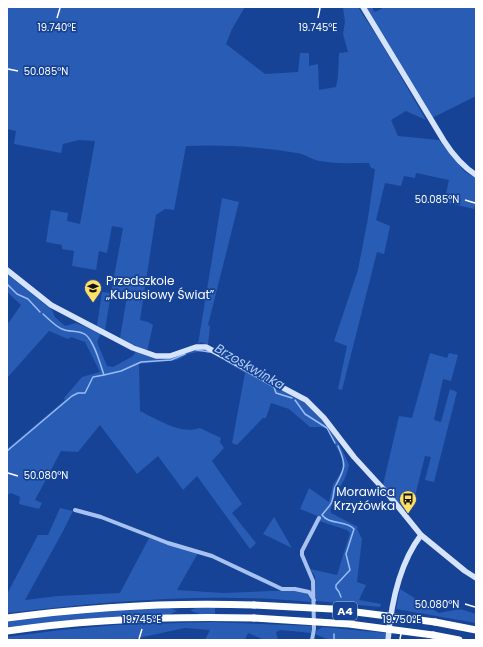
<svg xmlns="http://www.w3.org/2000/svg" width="483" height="647" font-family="Poppins,sans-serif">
	<rect width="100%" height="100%" fill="#164395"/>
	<path fill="#295cb4" d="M7 7H245L232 29 226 44 265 74 298 72 300 53H309V66L318 64 319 90 336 87 338 76 339 53 348 52 343 34 345 22 343 7H358L380 41 426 120 406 111 391 120 398 136 439 140 465 172 476 178V201L474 209 444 202 449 180 416 173 415 178 404 176 401 186 385 183 376 220 390 226 384 254 377 252 342 390 338 389 347 346 334 341 358 270 368 218 375 169 371 168 369 163C352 163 336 164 320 161 312 160 305 154 297 153 260 147 223 144 186 146L174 210 165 209 156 215 140 320 148 322 153 325 147 352 120 338 127 296 111 293 105 330 97 326 102 292 111 293 123 228 112 226 107 253 99 251 96 270 72 266 74 251 62 249V245L46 242 51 210 68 213 67 221 80 224 95 141 79 140 63 144 61 153 14 144 16 131 7 129Z
		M366 7H373V10L375 12 385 7H476V96L432 118Z
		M222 198 239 202 208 325 210 326 208 345 201 342 198 344Z
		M7 274 52 310 55 317 65 326 76 323 101 333 97 342 107 366 113 367 133 356 136 351 156 357 202 348V351L188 354 177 360 139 364 140 411C157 419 180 435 200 428L221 438 220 442 224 448 212 461 242 504 232 513 256 543 250 549 197 476 183 490 158 456 137 474 100 425 78 452 61 451 35 500 42 503 39 509 19 504 20 497 11 493 7 495V449L65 400 64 398 82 377 100 372 85 342 71 337 68 339 49 331 7 378V325L21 305 7 292Z
		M205 349 300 399C323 419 338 437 349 465 348 469 347 474 345 478 341 486 329 504 331 513L358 527 357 529 362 539 357 582 366 585 359 600 381 604 380 607 316 601 315 576 310 569 337 575 350 533 347 530 319 521 320 517 300 509 309 488 329 502 333 485 343 469 342 464V458L327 429 322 427H310L289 409 271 403 266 418H263L237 445 232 443 245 373 211 353 205 352Z
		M430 353 447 358 449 353 458 355 451 381 443 379 434 420 441 422 450 389 457 392 434 482 425 480 431 457 425 456 414 500 407 513 383 485 399 416 412 418Z
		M60 508 73 511 62 533 25 600 58 596 120 593 149 538 198 553 177 590 223 593 295 590C305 592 309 591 311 602 210 592 108 601 7 613V594L38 535H48Z
		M274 517 292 548 263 534Z
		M400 589 439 613 460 609 476 614V623L396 609Z
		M167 607 177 611 168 615 7 628V621C60 614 114 610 167 607Z
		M196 608H215V614H200L191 611V610Z
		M211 622 312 626 311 633 281 630 276 632 278 640H265L248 633 245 640H205L210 630 185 628 129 640H7V637L61 630 116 625Z
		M323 627 386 633 385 640H329L315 634 317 630Z"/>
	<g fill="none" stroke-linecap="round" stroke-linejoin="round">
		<path stroke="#99bcf4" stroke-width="1.5" d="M7 284 17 294 28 299 40 312
			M43 314C49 319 55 326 62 329 70 333 79 329 86 335 95 343 100 364 104 375L121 371 141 362 171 360 185 354
			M196 350 210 352
			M226 360 274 387 276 393 292 398
			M295 400 305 414 327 428 335 443
			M338 446C347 466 345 468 335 487 333 492 334 500 330 505 328 508 325 511 322 515 329 525 346 520 354 529L346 554 350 570 336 585V588L339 592 341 597
			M7 451 72 396 78 393H85L93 377 104 375
			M334 634V640"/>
		<path stroke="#a7c2f1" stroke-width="4" d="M75 510 101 517 168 543 212 556 282 589H295L309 592 314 600
			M312 640 314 629 313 581 302 555V551L319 518"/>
		<path stroke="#d5e3fc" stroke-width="5.5" d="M363 7 444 141C453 155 462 166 476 175
			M7 270 51 305 133 348 156 356H170L196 347H206L306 400 324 418 354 457 387 493 421 535 465 571 476 578
			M388 640C391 604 399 564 421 535"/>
		<path stroke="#fff" stroke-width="7" d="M7 618C89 607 171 602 254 605
			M435 622 476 630
			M7 631C89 619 172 616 254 618
			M433 635 459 640"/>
		<path stroke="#fff" stroke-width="7" d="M254 605 332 609 435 622
			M254 618 349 624 433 635"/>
	</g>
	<path fill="none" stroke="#fff" stroke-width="1.5" d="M57 18 60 8M318 18 320 8M8 69 18 71M465 200 475 203M8 473 18 476M465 604 475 607M139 639 142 629M400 639 402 629"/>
	<defs>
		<g id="school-pin" transform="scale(0.9)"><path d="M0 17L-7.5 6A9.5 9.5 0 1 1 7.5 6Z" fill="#ffe067" stroke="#164395"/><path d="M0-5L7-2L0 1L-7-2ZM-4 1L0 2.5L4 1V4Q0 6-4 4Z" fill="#111"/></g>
		<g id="bus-pin" transform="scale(0.9)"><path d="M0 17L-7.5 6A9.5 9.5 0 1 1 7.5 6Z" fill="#ffe067" stroke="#164395"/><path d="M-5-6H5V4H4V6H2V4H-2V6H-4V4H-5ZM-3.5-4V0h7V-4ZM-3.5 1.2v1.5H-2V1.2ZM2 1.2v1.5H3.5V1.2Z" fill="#111"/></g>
	</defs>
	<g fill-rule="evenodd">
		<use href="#school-pin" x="93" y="288"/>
		<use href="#bus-pin" x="408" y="499"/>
	</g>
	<g text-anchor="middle" stroke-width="3.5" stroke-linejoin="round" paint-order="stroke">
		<rect fill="#164395" stroke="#b9c7df" stroke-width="1" x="333" y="602" width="24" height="18" rx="3"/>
		<g font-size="11" font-weight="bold" fill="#fff">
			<text x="345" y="615">A4</text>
		</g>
		<g font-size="12" fill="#fff" stroke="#164395" text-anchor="start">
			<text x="106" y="285">Przedszkole<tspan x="106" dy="14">„Kubusiowy Świat”</tspan></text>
			<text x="395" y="496" text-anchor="end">Morawica<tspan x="395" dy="14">Krzyżówka</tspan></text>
		</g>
		<g font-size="13" font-style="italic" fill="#b3cdf8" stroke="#164395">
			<text transform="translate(250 366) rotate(30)" y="5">Brzoskwinka</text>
		</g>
	</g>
	<g font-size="10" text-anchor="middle" fill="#fff" stroke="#164395" stroke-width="3.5" stroke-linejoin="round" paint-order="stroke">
		<text x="57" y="31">19.740°E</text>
		<text x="318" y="31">19.745°E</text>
		<text x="46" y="75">50.085°N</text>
		<text x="437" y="203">50.085°N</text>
		<text x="46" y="479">50.080°N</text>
		<text x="437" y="608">50.080°N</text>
		<text x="142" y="623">19.745°E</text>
		<text x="402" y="623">19.750°E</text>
	</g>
	<rect width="483" height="647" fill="none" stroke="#ffffff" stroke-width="16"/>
</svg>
